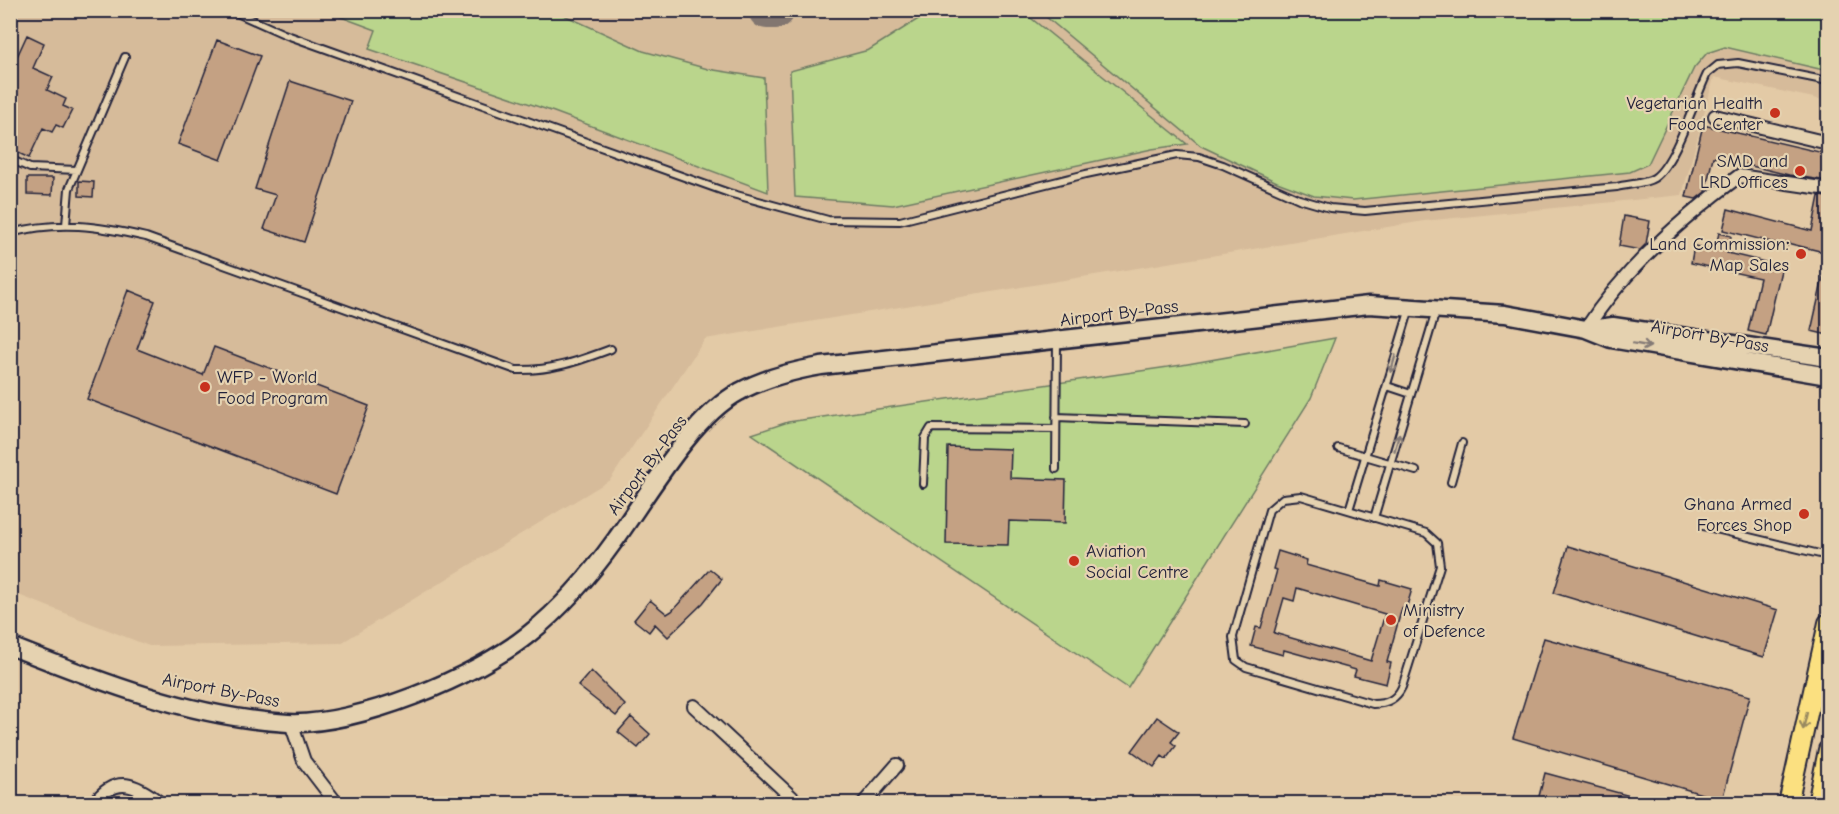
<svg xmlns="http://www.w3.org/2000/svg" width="1839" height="814" font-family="'Comic Neue',sans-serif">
	<rect width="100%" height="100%" fill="#e3caa6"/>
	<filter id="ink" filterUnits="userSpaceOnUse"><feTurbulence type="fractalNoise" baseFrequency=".0167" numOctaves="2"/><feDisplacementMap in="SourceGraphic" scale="12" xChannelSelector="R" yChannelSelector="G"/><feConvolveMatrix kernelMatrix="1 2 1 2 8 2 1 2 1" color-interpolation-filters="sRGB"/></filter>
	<g filter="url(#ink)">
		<path fill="#d6bb9a" d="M10 11H1828V101L1714 77 1682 195 1424 221 705 339 610 480 341 643 149 646 11 592Z"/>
		<path fill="#bad58c" stroke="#6e7c64" stroke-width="1.5" d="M325 11H555L643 51 708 69 764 78 768 192 554 112 369 49 376 30Z
			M931 11H1022L1187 144 1152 149 893 205 795 197 790 71 869 50Z
			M1039 11H1828V71L1725 47 1707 53 1694 68 1648 164 1630 172 1353 200 1314 196 1277 182 1201 146Z
			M1335 338 1311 398 1128 688 752 434 788 422 1182 365Z"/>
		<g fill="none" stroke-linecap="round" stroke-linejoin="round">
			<path stroke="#827670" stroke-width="38" d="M767 10H776"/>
		</g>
		<path fill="#c4a183" stroke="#22223b" stroke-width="1.5" fill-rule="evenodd" d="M27 35 44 43 33 68 53 77 47 90 66 99 63 106 72 110 63 128 56 125 52 132 43 128 29 158 10 149V59L15 61Z
			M217 40 260 56 221 160 178 144Z
			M290 81 351 101 304 242 264 229 276 195 255 189Z
			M1703 125 1828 154V181L1789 175 1713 157 1705 192 1696 199 1686 197Z
			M27 178H53L52 195 27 194Z
			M79 181 94 182 93 197 79 196Z
			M1819 196 1828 197V253L1787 243V246L1723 230 1728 209 1812 231Z
			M1624 216 1650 221 1646 244 1640 250 1619 246Z
			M1719 233 1731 236 1727 253 1782 266 1766 335 1748 331 1760 278 1691 263 1694 246 1715 250Z
			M1824 273H1828V335L1811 331Z
			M128 290 155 301 137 349 203 375 214 347 369 406 336 494 87 399Z
			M948 447 1011 449 1010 478 1066 480 1065 523 1009 521 1008 545 946 544Z
			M1568 546 1778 610 1764 657 1554 593Z
			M1278 551 1307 560 1306 565 1380 586 1381 580 1412 589 1406 609 1402 608 1387 662 1391 663 1386 684 1354 676 1356 670 1284 650 1283 655 1251 646 1256 627 1261 628 1277 570 1273 569ZM1297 588 1385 614 1371 661 1274 633 1284 598 1294 601Z
			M710 569 722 579 703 603 668 637 655 624 649 632 634 620 650 600 667 614 672 611Z
			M1544 638 1750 696 1722 800 1513 738Z
			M591 671 625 705 616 716 578 686Z
			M631 717 650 734 638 748 618 732Z
			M1157 717 1179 732 1171 742 1176 746 1166 759 1162 756 1154 767 1132 751Z
			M1545 773 1645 800 1644 804H1537Z"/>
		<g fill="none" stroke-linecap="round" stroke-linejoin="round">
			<g stroke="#22223b" stroke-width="10">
				<path id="service" d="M230 10 284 34 729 193 828 220 900 221 1086 174 1177 155 1199 157 1223 165 1299 199 1330 208 1365 211 1617 187C1628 184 1645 184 1654 178 1675 164 1695 99 1707 74L1718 65 1738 63 1828 81
					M10 159 30 168 77 170
					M66 225 69 189 125 57
					M10 233C60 220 98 226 146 237L516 370C551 371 579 361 611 349
					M1387 386 1411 394
					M1056 417 1245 424
					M1338 448 1416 471
					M1056 469 1057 340
					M1451 482 1462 443
					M923 484 925 438 931 428 1056 429
					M1301 496 1426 533 1437 543 1440 566 1402 687C1396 700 1386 704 1373 704L1246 667 1236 660 1233 637 1269 510 1283 498Z
					M1349 510 1410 308
					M1374 518 1436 311
					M1703 526 1828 556"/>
			</g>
			<g stroke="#22223b" stroke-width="16">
				<path id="minor" d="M1715 116 1828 143
					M1586 329C1625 268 1682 219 1739 176L1828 189
					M694 706 799 804
					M291 723 304 761 337 804
					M94 804C116 774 136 784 161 804
					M863 804 897 765"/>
			</g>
			<g stroke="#22223b" stroke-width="21">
				<path id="secondary" d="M1590 329 1613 326 1828 358
					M10 646C98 681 193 718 288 723 356 726 476 677 529 634 563 607 591 574 616 539 647 496 693 416 739 392 764 378 792 371 821 366L1369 305 1505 314 1586 329 1611 339 1828 376"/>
			</g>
			<g stroke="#22223b" stroke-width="22">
				<path id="primary" d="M1788 804 1828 623
					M1817 804 1828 750"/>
			</g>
			<use href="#service" stroke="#e5d2b0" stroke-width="6"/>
			<use href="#minor" stroke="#e5d2b0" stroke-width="12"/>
			<use href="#secondary" stroke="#e5d2b0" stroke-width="16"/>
			<use href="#primary" stroke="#fbe080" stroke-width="18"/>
		</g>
		<defs><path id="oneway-shaft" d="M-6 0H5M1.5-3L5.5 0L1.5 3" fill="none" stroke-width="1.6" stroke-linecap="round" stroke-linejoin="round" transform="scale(1.5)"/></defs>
		<g stroke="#847a76">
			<use href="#oneway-shaft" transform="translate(1642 345) rotate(10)"/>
			<use href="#oneway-shaft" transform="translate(1393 364) rotate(106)"/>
			<use href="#oneway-shaft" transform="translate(1397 442) rotate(-74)"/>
		</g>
		<use stroke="#998a61" href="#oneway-shaft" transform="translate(1805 721) rotate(103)"/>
	</g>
	<g fill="#c8321e" stroke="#e5d2b0" stroke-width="2">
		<circle cx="1775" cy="113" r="6"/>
		<circle cx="1800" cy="171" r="6"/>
		<circle cx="1801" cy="254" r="6"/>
		<circle cx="205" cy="387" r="6"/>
		<circle cx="1804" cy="514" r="6"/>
		<circle cx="1074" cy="561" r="6"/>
		<circle cx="1391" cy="620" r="6"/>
	</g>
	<g text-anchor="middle" stroke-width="4.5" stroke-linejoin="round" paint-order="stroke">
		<g font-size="18" fill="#22223b" stroke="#e5d2b0" text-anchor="end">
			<text x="1763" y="109">Vegetarian Health<tspan x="1763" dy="21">Food Center</tspan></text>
			<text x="1788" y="167">SMD and<tspan x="1788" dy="21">LRD Offices</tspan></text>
			<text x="1789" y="250">Land Commission:<tspan x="1789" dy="21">Map Sales</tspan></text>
			<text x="217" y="383" text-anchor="start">WFP - World<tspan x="217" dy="21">Food Program</tspan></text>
			<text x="1792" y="510">Ghana Armed<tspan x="1792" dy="21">Forces Shop</tspan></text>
			<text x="1086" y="557" text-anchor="start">Aviation<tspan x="1086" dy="21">Social Centre</tspan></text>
			<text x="1403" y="616" text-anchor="start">Ministry<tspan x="1403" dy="21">of Defence</tspan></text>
		</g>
		<g font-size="18" fill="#22223b" stroke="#e5d2b0">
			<text transform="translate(1119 313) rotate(-7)" y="6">Airport By-Pass</text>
			<text transform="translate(1710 336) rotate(10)" y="6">Airport By-Pass</text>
			<text transform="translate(647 465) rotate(-53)" y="6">Airport By-Pass</text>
			<text transform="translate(221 690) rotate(11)" y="6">Airport By-Pass</text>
		</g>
	</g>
	<rect width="1839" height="814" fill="none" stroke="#e5d2b0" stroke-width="36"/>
	<rect x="18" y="18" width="1803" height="778" fill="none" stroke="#22223b" stroke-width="2" filter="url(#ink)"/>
</svg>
